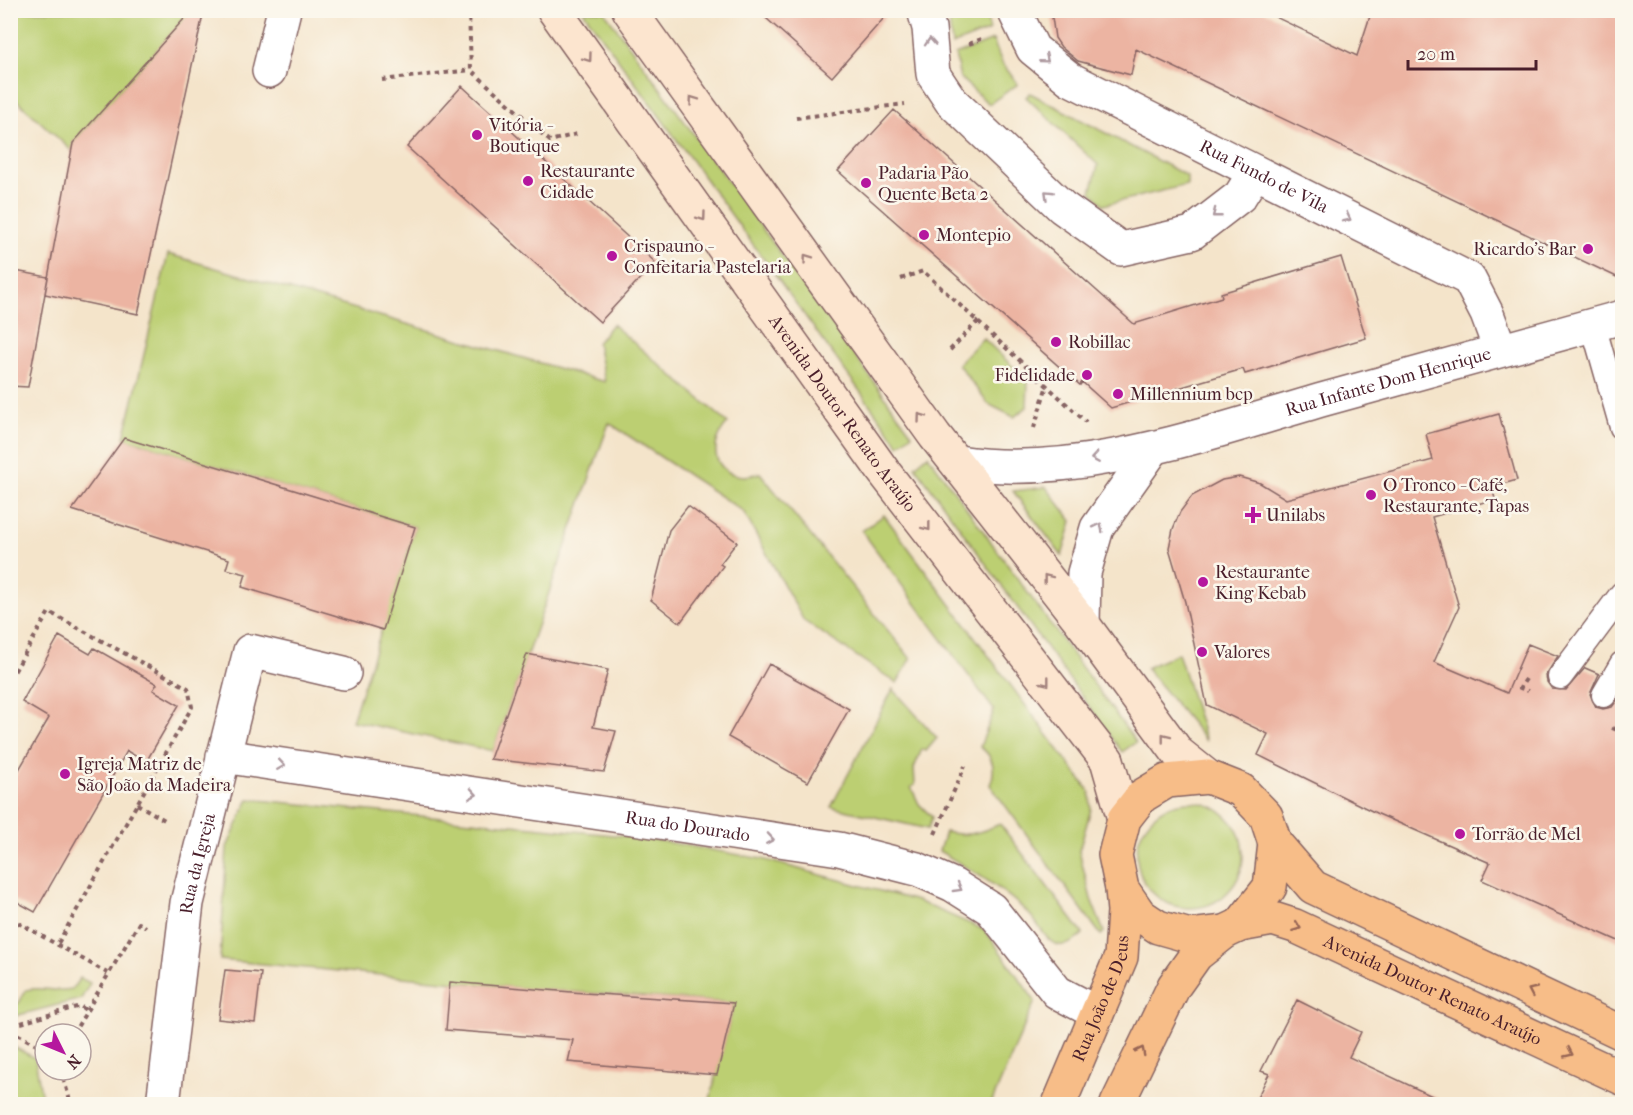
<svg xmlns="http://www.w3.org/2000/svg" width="1633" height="1115" font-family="'IM FELL French Canon',serif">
	<rect width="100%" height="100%" fill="#fbf7ec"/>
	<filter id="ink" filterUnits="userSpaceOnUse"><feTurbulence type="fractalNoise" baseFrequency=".0167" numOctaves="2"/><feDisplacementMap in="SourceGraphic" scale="12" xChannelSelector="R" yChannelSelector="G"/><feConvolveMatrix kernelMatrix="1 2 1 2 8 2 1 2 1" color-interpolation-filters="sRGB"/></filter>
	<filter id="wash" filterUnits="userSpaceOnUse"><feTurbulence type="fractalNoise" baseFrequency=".008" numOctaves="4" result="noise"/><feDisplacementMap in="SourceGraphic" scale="24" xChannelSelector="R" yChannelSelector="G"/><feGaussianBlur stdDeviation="1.35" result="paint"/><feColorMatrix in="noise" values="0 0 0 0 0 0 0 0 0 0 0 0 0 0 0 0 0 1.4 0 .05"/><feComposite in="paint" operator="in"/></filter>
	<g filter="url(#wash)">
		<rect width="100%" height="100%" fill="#f4e4ca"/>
		<path fill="#bccf72" stroke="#83774e" stroke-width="1.5" d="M10 11H192L73 143 72 151 11 95Z
			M583 11H604L912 434 899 445Z
			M948 11H985L990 30 952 45Z
			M993 40 1002 63 1018 84 989 104 960 78 955 55Z
			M1030 93 1187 176V185L1104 205 1091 192 1098 165 1026 97Z
			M168 254 605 382 597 343 612 324 728 423C701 452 722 486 760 473L911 659 897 683 804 621 743 511 609 423 493 751 352 721 415 527 124 438Z
			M983 338 1028 381 1027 407 1014 417 988 404 958 364Z
			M928 455 1136 742 1122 752 915 466Z
			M1046 487 1072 521 1062 556 1013 491Z
			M884 515 1090 792 1091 809 1079 851 1091 899 1104 932 1101 935 990 785C996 771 994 756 980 747L994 710 862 531Z
			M1178 653 1206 741 1146 668Z
			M893 689 937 738 926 751 922 749 914 768 915 785 911 787 919 804 932 817 928 829 831 807Z
			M249 799 644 838 762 859 917 901 985 930 1035 1001 991 1104H709L734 1003 530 989 220 960 227 847Z
			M1137 855a53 53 0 1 1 106 0a53 53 0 1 1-106 0Z
			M1000 824 1083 934C1076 940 1068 947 1058 945 1045 941 1039 924 1030 915 1003 888 971 870 939 851L945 832C967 837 980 833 1000 824Z
			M80 978 90 983 81 999 11 1017V1004L19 1003 26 990C42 986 55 993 72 989Z
			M10 1045 35 1058 43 1104H16L11 1101Z"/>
		<g id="blocks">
			<path fill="#ecb4a2" d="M192 10H204L138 314 45 294 73 143Z
				M757 10H891L832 77Z
				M1051 10H1261L1357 56 1372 10H1604L1623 19V280L1136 49 1131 75 1078 61 1061 47 1055 38Z
				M462 86 655 262 600 322 407 147Z
				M894 110 1134 324 1222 297 1221 293 1341 257 1366 338 1245 374 1243 369 1111 408 1082 382 1080 385 838 171Z
				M10 270 48 277 28 387 10 386Z
				M1499 414 1517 480 1492 487 1495 499 1432 517 1459 607 1434 662 1507 693 1528 644 1558 656 1546 675 1547 682 1552 689 1566 690 1585 668 1599 674 1590 694 1596 707 1603 709 1612 707 1623 692V943L1482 880 1490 863 1376 813 1258 755 1268 734 1207 705 1185 602 1169 548 1173 529 1180 512 1192 496 1222 480 1239 477 1260 483 1286 499 1433 460 1426 434Z
				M124 438 415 527 383 630 242 587 246 574 226 569 229 559 72 510Z
				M688 506 737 542 720 564 723 566 680 623 651 600 669 530Z
				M59 636 90 654 94 648 157 684 153 690 179 705 146 762 127 751 35 912 10 898V785L49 718 22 702Z
				M527 654 608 670 593 727 616 731 604 772 490 759Z
				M769 664 849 709 808 782 728 737Z
				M225 970 261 973 255 1023 218 1019Z
				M450 982 584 993 734 1003 717 1075 568 1062 573 1040 446 1030Z
				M1297 1000 1361 1032 1349 1057 1449 1104H1254L1269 1074 1261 1071Z"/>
		</g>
	</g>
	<g filter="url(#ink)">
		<use href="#blocks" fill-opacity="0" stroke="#866463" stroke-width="1.5"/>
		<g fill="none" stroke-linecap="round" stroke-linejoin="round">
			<g stroke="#866463" stroke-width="27">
				<path id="service" d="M1593 325 1622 427
					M1560 677 1622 594
					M1604 695 1622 664"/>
			</g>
			<g stroke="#866463" stroke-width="36">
				<g id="minor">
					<path d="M924 10 929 28 933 74 951 101 1062 207 1121 249 1192 233 1240 196 1255 172"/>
					<path id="s1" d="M1014 10 1033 49 1070 79 1469 279 1487 314 1500 349"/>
					<path d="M269 71 284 10"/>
					<path id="s2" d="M958 462C1079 481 1210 432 1325 399 1424 371 1523 344 1622 317"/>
					<path d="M1083 624 1084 573 1097 528 1153 449"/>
					<path id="s3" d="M223 756 839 849 917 869 953 885 991 909 1057 992 1097 1013"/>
					<path id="s4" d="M163 1104 187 903 250 651 344 673"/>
				</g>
			</g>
			<g stroke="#866463" stroke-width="36">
				<g id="secondary">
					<path id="s5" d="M554 10 884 472 1107 760 1124 819"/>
					<path d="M629 10 935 436 1083 624 1178 753 1208 777"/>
				</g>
			</g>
			<g stroke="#866463" stroke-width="36">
				<g id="primary">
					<path d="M1240 925 1270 887 1275 843"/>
					<path id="s6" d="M1622 1033 1313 887 1275 843 1266 816 1241 790 1208 777 1167 781 1142 796 1124 819 1115 855 1122 889 1140 915 1158 927 1190 936 1225 932 1240 925 1273 919 1295 926 1622 1078"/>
					<path id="s7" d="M1059 1104 1121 957 1124 911 1122 889"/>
					<path d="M1117 1104 1174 986 1196 955 1225 932"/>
				</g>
			</g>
			<path stroke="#866463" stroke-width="4" stroke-dasharray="4.5 4.5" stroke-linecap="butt" d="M469 10 471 70 550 141 577 134
				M969 44 984 38
				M382 80 471 70
				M796 118 905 104
				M901 279 923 271 1086 422
				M950 350 978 321
				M1034 428 1047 385
				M10 679 49 612 188 688 192 707 57 945
				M1526 679 1520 688 1528 691
				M1612 728 1622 732
				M137 804 168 822
				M935 834 965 766
				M10 918 109 974
				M73 1034 139 923 146 927
				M45 1050 10 1030 14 1025 80 1006 87 1011
				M61 1070 71 1104"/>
			<use href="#service" stroke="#fff" stroke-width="24"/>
			<use href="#minor" stroke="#fff" stroke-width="33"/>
			<use href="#secondary" stroke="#fce5cf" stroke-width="33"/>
			<use href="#primary" stroke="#f7bd88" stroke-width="33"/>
		</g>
		<defs><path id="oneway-chevron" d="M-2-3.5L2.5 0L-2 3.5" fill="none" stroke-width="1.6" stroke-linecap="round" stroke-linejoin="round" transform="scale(1.5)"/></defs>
		<g stroke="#ae9aa0">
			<use href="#oneway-chevron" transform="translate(930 42) rotate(-94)"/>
			<use href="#oneway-chevron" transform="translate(1045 59) rotate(40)"/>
			<use href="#oneway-chevron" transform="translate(1048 194) rotate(-136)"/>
			<use href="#oneway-chevron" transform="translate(1216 214) rotate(142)"/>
			<use href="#oneway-chevron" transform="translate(1347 218) rotate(27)"/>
			<use href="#oneway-chevron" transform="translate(1095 458) rotate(171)"/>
			<use href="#oneway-chevron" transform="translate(1099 527) rotate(-63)"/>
			<use href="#oneway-chevron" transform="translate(281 765) rotate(9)"/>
			<use href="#oneway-chevron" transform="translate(473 794) rotate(9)"/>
			<use href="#oneway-chevron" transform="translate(770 839) rotate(9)"/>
			<use href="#oneway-chevron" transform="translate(958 888) rotate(30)"/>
		</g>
		<g stroke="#a3827d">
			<use href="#oneway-chevron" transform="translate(588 58) rotate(54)"/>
			<use href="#oneway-chevron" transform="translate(693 100) rotate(-126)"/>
			<use href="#oneway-chevron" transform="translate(702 217) rotate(54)"/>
			<use href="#oneway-chevron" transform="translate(807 258) rotate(-126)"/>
			<use href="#oneway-chevron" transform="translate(921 417) rotate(-126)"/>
			<use href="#oneway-chevron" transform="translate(927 527) rotate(52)"/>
			<use href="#oneway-chevron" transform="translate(1047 578) rotate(-128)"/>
			<use href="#oneway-chevron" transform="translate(1046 682) rotate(52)"/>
			<use href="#oneway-chevron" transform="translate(1165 737) rotate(-128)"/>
		</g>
		<g stroke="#986655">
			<use href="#oneway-chevron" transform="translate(1297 927) rotate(21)"/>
			<use href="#oneway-chevron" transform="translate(1532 991) rotate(-155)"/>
			<use href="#oneway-chevron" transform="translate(1141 1051) rotate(-63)"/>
			<use href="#oneway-chevron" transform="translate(1569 1053) rotate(25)"/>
		</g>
	</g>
	<g fill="#b5179e" stroke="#fbf7ec" stroke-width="2">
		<circle cx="477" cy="135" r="6"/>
		<circle cx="528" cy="181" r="6"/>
		<circle cx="866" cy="183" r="6"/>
		<circle cx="924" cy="235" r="6"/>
		<circle cx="1588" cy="249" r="6"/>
		<circle cx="612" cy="256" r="6"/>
		<circle cx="1056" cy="342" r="6"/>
		<circle cx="1087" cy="375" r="6"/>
		<circle cx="1118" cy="394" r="6"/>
		<circle cx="1371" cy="495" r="6"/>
		<path d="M1250 506h6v6h6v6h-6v6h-6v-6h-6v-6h6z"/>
		<circle cx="1203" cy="582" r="6"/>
		<circle cx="1202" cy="652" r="6"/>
		<circle cx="65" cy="774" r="6"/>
		<circle cx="1460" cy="834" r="6"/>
	</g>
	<g text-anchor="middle" stroke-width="5" stroke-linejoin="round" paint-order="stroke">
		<g font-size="18" fill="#4a1f2b" stroke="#fbf7ec" text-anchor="start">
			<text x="489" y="131">Vitória -<tspan x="489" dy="21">Boutique</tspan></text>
			<text x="540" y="177">Restaurante<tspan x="540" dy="21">Cidade</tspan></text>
			<text x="878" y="179">Padaria Pão<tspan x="878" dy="21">Quente Beta 2</tspan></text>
			<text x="936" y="241">Montepio</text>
			<text x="624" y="252">Crispauno -<tspan x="624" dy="21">Confeitaria Pastelaria</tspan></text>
			<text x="1576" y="255" text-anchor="end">Ricardo's Bar</text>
			<text x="1068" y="348">Robillac</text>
			<text x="1075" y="381" text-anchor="end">Fidelidade</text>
			<text x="1130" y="400">Millennium bcp</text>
			<text x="1383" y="491">O Tronco - Café,<tspan x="1383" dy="21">Restaurante, Tapas</tspan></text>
			<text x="1266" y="521">Unilabs</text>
			<text x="1215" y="578">Restaurante<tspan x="1215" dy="21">King Kebab</tspan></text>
			<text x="1214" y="658">Valores</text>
			<text x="77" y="770">Igreja Matriz de<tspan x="77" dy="21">São João da Madeira</tspan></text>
			<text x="1472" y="840">Torrão de Mel</text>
		</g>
		<g font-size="18" fill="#4a1f2b" stroke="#fbf7ec">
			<text dy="6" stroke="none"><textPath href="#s1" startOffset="308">Rua Fundo de Vila</textPath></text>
			<text dy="6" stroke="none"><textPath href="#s2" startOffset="441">Rua Infante Dom Henrique</textPath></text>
			<text dy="6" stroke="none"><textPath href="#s5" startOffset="496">Avenida Doutor Renato Araújo</textPath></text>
			<text dy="6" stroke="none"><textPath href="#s3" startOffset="470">Rua do Dourado</textPath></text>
			<text dy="6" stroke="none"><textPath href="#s4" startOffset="243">Rua da Igreja</textPath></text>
			<text dy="6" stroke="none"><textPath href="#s6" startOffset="1018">Avenida Doutor Renato Araújo</textPath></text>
			<text dy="6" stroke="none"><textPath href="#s7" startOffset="114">Rua João de Deus</textPath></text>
		</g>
	</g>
	<rect width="1633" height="1115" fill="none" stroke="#fbf7ec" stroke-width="36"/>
	<g transform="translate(63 1052) rotate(133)"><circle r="28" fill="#fbf7ec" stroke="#b4a19f" stroke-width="1.5"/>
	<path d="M0-4.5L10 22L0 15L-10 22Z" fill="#b5179e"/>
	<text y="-9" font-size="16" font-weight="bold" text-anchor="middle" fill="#4a1f2b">N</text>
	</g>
	<path d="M1408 60v9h128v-9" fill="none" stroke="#4a1f2b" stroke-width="3"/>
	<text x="1417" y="60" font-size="18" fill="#4a1f2b" stroke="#fbf7ec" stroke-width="4.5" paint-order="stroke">20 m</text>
</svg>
